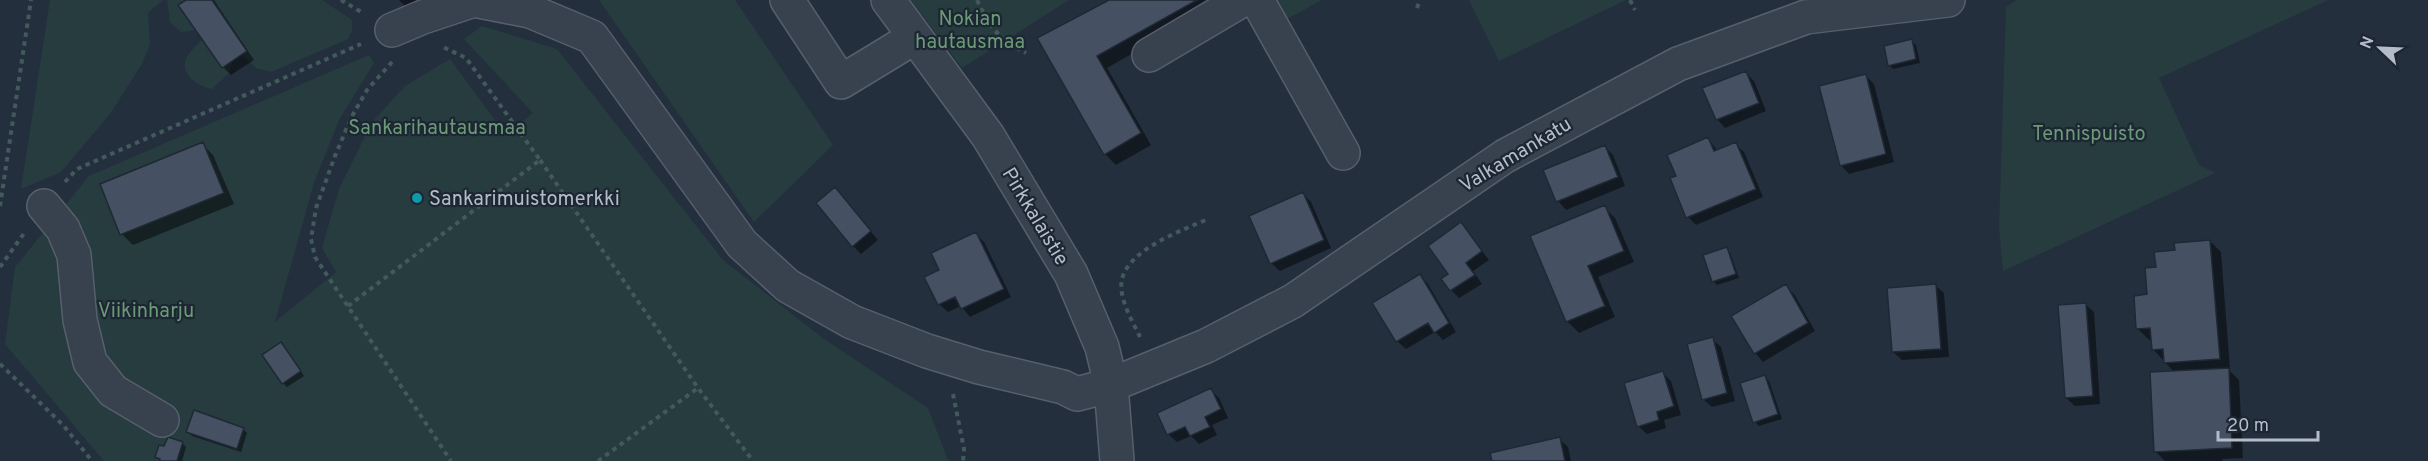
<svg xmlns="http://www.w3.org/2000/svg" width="2428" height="461" font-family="Overpass,sans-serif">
	<rect width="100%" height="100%" fill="#242f3e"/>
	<path fill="#263c3f" d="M50 0H163L148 13 150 44 142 64 110 114 61 172 21 189Z
		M167 0H186L179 5 196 30 181 32 170 22Z
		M212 0H322L352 20V31L348 39 271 72 256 68 242 55 247 50Z
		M599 0H735L833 145 754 222Z
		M911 0H1069L962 68Z
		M1272 0H1322L1283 21Z
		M1469 0H1626L1499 61Z
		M2017 0H2328L2159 78 2199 165 2215 173 2003 271 1999 228 2006 7Z
		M482 26 557 49 723 260 824 339 928 408 948 460 951 461H104L5 344 15 267 89 176 369 55 374 63 339 120 314 183 275 322 336 272 322 248 339 189 372 122 405 86 450 59 506 135 533 113 464 39Z
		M202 40 222 68 233 60 229 73 212 89C197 86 177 73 188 55 192 49 198 44 202 40Z"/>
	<path fill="#0007" d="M188 0H214L254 60 231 75 223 67Z
		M399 0H422L409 10Z
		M1112 0H1213L1216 6 1107 68 1151 145 1116 165 1105 154 1039 38Z
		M1911 41 1916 45 1920 63 1893 69 1889 65Z
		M1746 73 1754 81 1766 111 1725 128 1717 119Z
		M1866 76 1874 84 1894 162 1849 174 1841 165Z
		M1708 139 1718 151 1735 144 1744 152 1763 197 1696 225 1688 217 1678 177Z
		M202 144 213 155 234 204 133 245 122 234Z
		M1604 146 1613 155 1625 186 1566 210 1558 201 1545 171Z
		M835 189 878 240 861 254 853 246Z
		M1303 194 1311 202 1331 248 1280 271 1271 263Z
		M1604 207 1615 218 1634 262 1598 277 1615 317 1579 333 1568 322 1532 237Z
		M1461 224 1489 260 1473 271 1482 284 1459 298 1451 290 1450 274Z
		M976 234 984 242 1011 297 970 317 961 306 948 312 939 304 941 271Z
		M2210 241 2221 252 2230 369H2228L2239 380 2243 458 2222 459 2223 461H2165L2155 451 2174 372 2153 349 2152 339 2149 340 2138 329 2157 269 2176 252Z
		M1726 249 1730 253 1739 278 1717 285 1713 281Z
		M1420 275 1428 284 1456 332 1443 340 1435 332 1406 349 1397 341 1374 304Z
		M1935 285 1944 293 1949 357 1902 360 1893 352Z
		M1785 286 1794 294 1815 331 1763 362 1755 353Z
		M2085 304 2094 312 2100 404 2075 406 2066 398Z
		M1712 339 1721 347 1735 401 1712 407 1703 399Z
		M285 348 304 376 287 387 283 383Z
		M1663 373 1671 381 1681 415 1664 420 1666 428 1647 434 1638 426Z
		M1765 377 1769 381 1782 419 1759 426 1755 422Z
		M1211 390 1219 398 1228 418 1212 425 1217 435 1199 444 1191 436 1177 442 1168 434Z
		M243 429 247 433 241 452 192 436 188 431Z
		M1559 439 1568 447 1571 461H1493Z
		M182 443 186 447 182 461H161L157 456 165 448Z"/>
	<path fill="#455162" stroke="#1f2835" stroke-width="1.5" d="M186 0H212L247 51 222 68 178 5Z
		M1109 0H1197L1097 56 1141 133 1104 155 1037 38Z
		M1912 39 1916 59 1888 66 1884 46Z
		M1746 71 1759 103 1716 120 1702 88Z
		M1866 74 1886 154 1840 166 1819 86Z
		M1708 137 1714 151 1736 142 1756 189 1686 218 1670 178 1676 176 1667 155Z
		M203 142 224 193 120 235 100 184Z
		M1605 145 1618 177 1556 202 1543 170Z
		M835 187 871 231 852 247 816 203Z
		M1303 192 1324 240 1270 264 1249 216Z
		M1605 205 1624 251 1588 266 1605 306 1566 322 1530 236Z
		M1461 222 1482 251 1466 263 1475 275 1450 291 1441 279 1448 274 1428 246Z
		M976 232 1004 289 961 309 955 297 938 305 924 277 939 270 931 253Z
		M2210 240 2220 359 2164 363 2163 349 2152 350 2150 328 2136 329 2134 296 2147 294 2145 268 2156 267 2154 252 2175 250 2174 243Z
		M1727 247 1736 274 1712 282 1703 255Z
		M1420 274 1449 323 1434 333 1428 323 1396 342 1372 303Z
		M1786 284 1808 323 1754 354 1731 316Z
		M1936 284 1941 349 1892 352 1887 288Z
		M2086 303 2093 396 2065 398 2058 305Z
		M1713 337 1727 393 1702 400 1687 344Z
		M281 342 301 371 282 384 262 355Z
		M2229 368 2232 448 2154 452 2150 372Z
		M1663 371 1674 406 1657 412 1659 420 1637 427 1624 383Z
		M1765 375 1778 414 1753 423 1740 383Z
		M1211 388 1221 409 1205 417 1210 427 1190 436 1185 427 1167 435 1157 413Z
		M194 410 244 428 237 449 186 432Z
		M168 437 183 442 177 461H160V459L155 457 159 445 164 446Z
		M1560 437 1565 461H1492L1490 453Z"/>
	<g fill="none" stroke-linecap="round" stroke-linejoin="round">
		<g stroke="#565f6c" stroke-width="36">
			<path id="minor" d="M787 0 841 82 915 37
				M888 0 988 136 1071 274 1102 347 1111 385 1117 461
				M1257 0 1343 153
				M392 30 423 17 474 0 530 11 592 37 742 244 788 286 852 322 927 351 979 367 1063 387 1077 394 1111 385 1206 346 1293 301 1505 156 1678 64 1806 17 1948 0
				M1149 55 1242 0
				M44 206 63 229 74 255 80 320 90 362 113 391 162 420"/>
		</g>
		<path stroke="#44595c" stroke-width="4" stroke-dasharray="4.5 4.5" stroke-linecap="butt" d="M341 0 363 13
			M977 0C991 29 997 37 1026 53
			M1630 0 1635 10
			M1417 8 1420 0
			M392 62 367 90 351 118 335 156 316 208 311 239 315 257 451 461
			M540 160 698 388 753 461
			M65 182 77 169 361 44
			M0 206 31 0
			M0 267 25 232
			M348 306 540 160 466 58 443 47
			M1140 337C1132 320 1118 298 1122 279 1129 249 1183 230 1208 219
			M0 364 63 425 92 461
			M953 394 964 449 963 461
			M598 461 698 388"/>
		<use href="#minor" stroke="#38414e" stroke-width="33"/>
	</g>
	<circle fill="#0f9aa8" stroke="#1d2633" stroke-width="2" cx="417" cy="198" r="6"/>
	<g text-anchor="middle" stroke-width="4.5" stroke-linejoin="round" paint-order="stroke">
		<g font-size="20" fill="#6b9a76" stroke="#1d2633">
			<text x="970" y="25">Nokian<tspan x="970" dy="23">hautausmaa</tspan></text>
			<text x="437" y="134">Sankarihautausmaa</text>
			<text x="2089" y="140">Tennispuisto</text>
			<text x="146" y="317">Viikinharju</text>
		</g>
		<g font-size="20" fill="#b4bcc9" stroke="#1d2633">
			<text transform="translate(1515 154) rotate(-31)" y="7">Valkamankatu</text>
			<text transform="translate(1036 216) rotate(59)" y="7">Pirkkalaistie</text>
		</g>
		<g font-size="20" fill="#b4bcc9" stroke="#1d2633" text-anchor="start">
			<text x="429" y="205">Sankarimuistomerkki</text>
		</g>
	</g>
	<g transform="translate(2380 48) rotate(293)" stroke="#1d2633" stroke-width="4.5" paint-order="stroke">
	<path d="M0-4.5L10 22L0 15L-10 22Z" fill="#b4bcc9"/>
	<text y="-9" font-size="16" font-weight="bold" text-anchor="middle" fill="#b4bcc9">N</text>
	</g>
	<path d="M2218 431v9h100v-9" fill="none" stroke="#b4bcc9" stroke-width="3"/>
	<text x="2227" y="431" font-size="18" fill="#b4bcc9" stroke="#1d2633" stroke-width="4.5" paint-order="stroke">20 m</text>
</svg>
